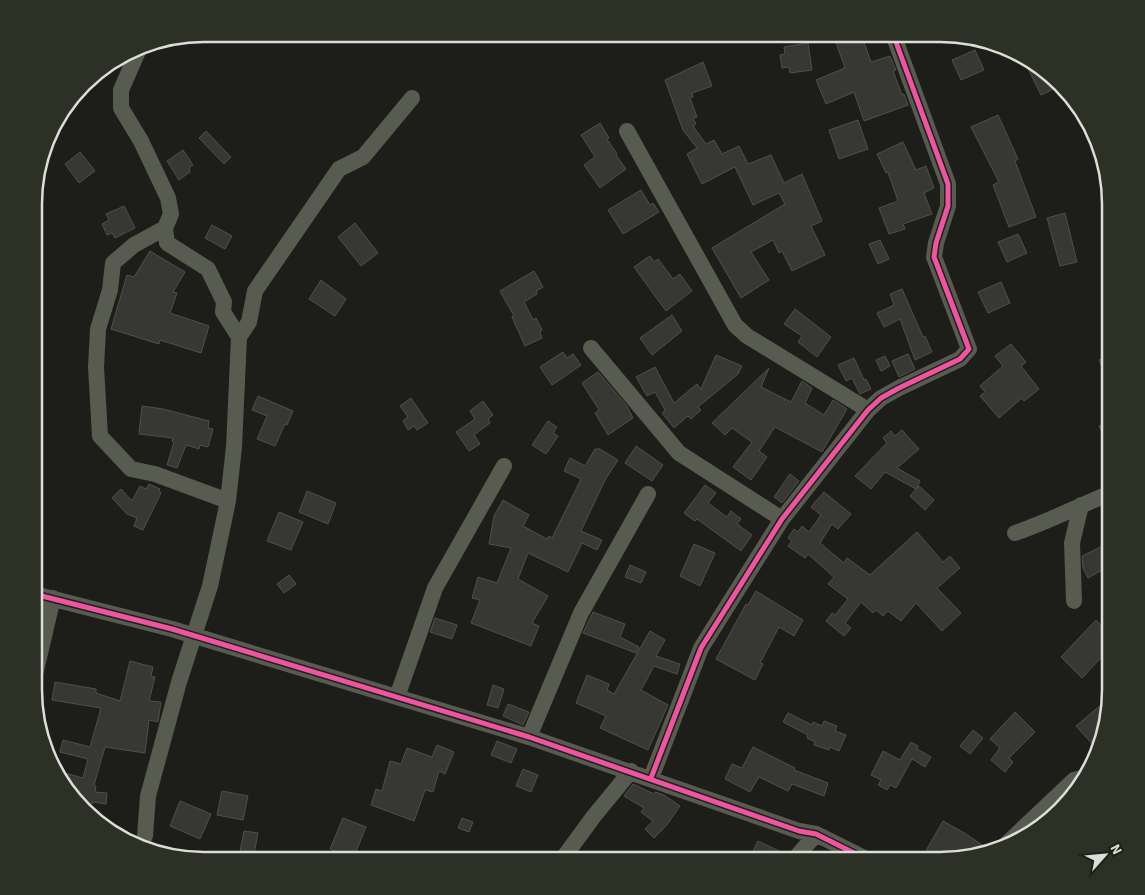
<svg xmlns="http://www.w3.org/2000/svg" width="1145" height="895" font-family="'Source Sans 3',sans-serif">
	<rect width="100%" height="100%" fill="#1d1e19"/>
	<path fill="#373833" stroke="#4e504a" d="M833 34H861L871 62 890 56 896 70 893 71 902 95 904 94 908 105 864 121 854 92 826 104 816 80 845 68Z
		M808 43 812 70 790 73 789 67 782 68 780 55 785 54 784 47Z
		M975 50 984 70 961 80 952 60Z
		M1023 58 1053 76 1060 86 1041 95Z
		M703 62 712 86 692 93 693 97 690 98 697 117 693 118 696 124 693 126 706 144 714 140 722 154 739 146 748 164 771 155 784 183 802 174 822 221 811 226 825 255 792 271 782 251 779 253 773 240 751 252 769 280 741 298 712 248 785 204 779 193 753 205 735 167 702 184 687 154 697 148 683 130 665 80Z
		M998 115 1018 159 1015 161 1036 217 1009 227 993 185 999 182 971 127Z
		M858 120 868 149 839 159 829 130Z
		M600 123 609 138 607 139 617 154 616 155 626 169 600 188 584 165 595 157 581 135Z
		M206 131 231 157 224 164 199 138Z
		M903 142 916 170 926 166 934 188 924 193 932 214 903 224 905 229 889 234 879 208 898 201 888 172 886 173 877 154Z
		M183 150 193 165 189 168 190 172 179 180 167 161Z
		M80 152 95 171 79 183 65 164Z
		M641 190 650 205 653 203 659 212 623 234 608 210Z
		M124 206 135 228 115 238 112 233 107 235 102 224 109 220 106 214Z
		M1065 213 1077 262 1060 266 1047 218Z
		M355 223 378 253 361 266 338 237Z
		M212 225 232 236 225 249 205 238Z
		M1018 234 1027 253 1007 262 998 242Z
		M880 240 889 259 878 264 869 244Z
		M150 251 185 272 173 292 177 293 170 313 209 326 201 353 160 340 159 344 111 329 127 275 134 277Z
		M650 256 654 262 658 259 673 279 680 274 692 291 666 311 634 267Z
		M534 271 543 287 536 291 537 294 524 302 533 320 536 318 542 330 540 332 542 338 525 346 512 317 514 316 500 291Z
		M321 280 346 299 335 316 309 299Z
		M1001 282 1010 303 988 313 978 292Z
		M902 289 923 337 925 336 932 352 915 360 900 319 884 327 877 313 894 305 890 294Z
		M795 309 831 337 817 357 798 342 802 336 784 324Z
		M672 315 682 331 652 355 640 338Z
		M1011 344 1026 362 1021 366 1039 389 1024 401 1022 398 999 418 980 396 985 392 980 386 1003 366 995 356Z
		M563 352 567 358 573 354 581 365 552 385 540 367Z
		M908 354 915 369 899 377 892 361Z
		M1111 354V367L1104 371 1099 360Z
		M716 355 742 366 738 374 698 407 701 410 691 419 688 416 674 428 662 413 665 410 655 392 647 396 636 377 655 367 674 403 697 384 701 389Z
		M885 356 890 366 881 371 876 360Z
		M854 358 864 380 866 379 871 389 860 394 852 378 846 381 838 365Z
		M769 368 761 387 791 402 802 381 812 388 805 403 824 415 833 400 847 409 822 452 775 427 759 451 767 457 751 480 733 467 752 442 732 428 725 435 712 423Z
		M598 372 627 406 633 418 608 435 595 413 599 410 582 383Z
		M258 396 293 411 287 425 285 424 275 446 257 439 267 416 252 410Z
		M411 398 428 423 417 430 414 426 408 430 403 421 408 417 400 406Z
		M483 401 493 415 488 419 490 423 474 435 480 444 469 451 456 432 475 419 470 411Z
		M142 406 163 409 209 421 208 428 213 429 208 447 200 445 199 449 186 445 177 468 167 465 174 442 172 441 173 438 139 434Z
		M548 421 557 427 553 433 558 436 546 454 532 445Z
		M1111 421V451L1099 426Z
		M902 430 919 449 897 468 920 481 916 489 885 472 871 489 855 476 887 443 883 438 891 431 895 436Z
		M636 446 663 465 652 481 625 463Z
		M595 449H600L618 460 605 480 581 531 602 540 597 550 582 543 568 572 528 553 518 579 548 596 532 623 539 626 531 646 471 623 480 600 472 598 478 577 497 583 511 548 489 544 494 516 503 500 529 515 523 526 547 539 549 536 552 538 581 479 564 471 570 458 585 466Z
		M790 474 799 481 782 503 774 497Z
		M149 484 160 489 159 491 161 493 143 530 134 526 137 518 127 514 112 498 121 489 132 501 140 486 146 489Z
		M705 485 716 493 708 503 727 517 731 511 741 519 737 524 752 535 741 551 697 519 695 521 684 513Z
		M919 486 934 500 925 510 910 496Z
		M307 491 336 503 328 524 299 512Z
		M824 492 851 514 838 529 832 524 820 543 844 563 847 558 870 575 917 532 943 562 950 556 960 568 937 588 961 613 942 631 916 603 901 621 888 611 883 616 876 610 873 613 861 602 845 623 851 628 844 636 826 621 832 613 835 615 848 599 828 584 834 577 808 554 805 558 788 546 792 541 788 538 794 529 798 532 802 526 809 532 821 515 811 507Z
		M279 512 303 522 291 550 267 541Z
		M1111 542V565L1088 578 1083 568 1082 556Z
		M694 544 715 553 700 586 680 576Z
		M630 565 646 572 641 583 625 577Z
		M289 575 296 584 284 593 277 584Z
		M756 591 803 620 794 636 779 627 760 663 763 664 755 680 716 659 746 604 748 605Z
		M593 612 625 624 620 637 639 647 636 653 583 633Z
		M435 618 457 625 452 639 430 632Z
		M1096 620 1111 635V647L1082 678 1061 657Z
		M650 631 665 640 656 656 680 664 677 674 654 666 641 690 668 705 648 750 600 728 606 716 576 703 587 675 609 684 607 690 614 694Z
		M130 661 153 667 151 676 155 677 149 701 161 702 158 722 149 720 145 753 105 747 94 785 96 786 95 792 107 793 106 804 93 802 92 804 79 802 54 770 83 778 88 759 60 752 63 740 90 747 101 708 52 700 55 682 96 689V693L120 701Z
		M493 685 504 689 498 708 487 705Z
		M508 704 529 712 523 725 503 716Z
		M1102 704 1109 711 1101 743 1096 748 1076 726Z
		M1015 712 1035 732 1009 758 1013 762 1005 772 991 760 1000 748 990 739Z
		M788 713 812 725 813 722 822 726 824 721 837 726 835 731 846 735 839 751 830 747 829 750 814 745 815 742 807 738 808 735 783 722Z
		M973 730 983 738 970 754 960 746Z
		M497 741 517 749 511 763 491 755Z
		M911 742 918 746 917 749 931 757 925 767 912 759 896 788 890 785 887 790 878 785 881 780 871 775 883 751 900 760Z
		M437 745 454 752 445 774 439 771 433 792 425 790 414 821 371 805 376 789 382 791 390 761 401 764 407 748 432 757Z
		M753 747 795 768 794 770 828 783 824 796 792 784 788 791 759 777 750 792 725 779 732 764 742 768Z
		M523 769 538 775 531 792 516 786Z
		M633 784 654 794 655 792 664 795 680 806 666 826 654 838 645 829 653 821 641 812 644 808 624 796Z
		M222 791 248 796 243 820 217 815Z
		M180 801 211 814 200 839 170 826Z
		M343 818 366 827 353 859 330 849Z
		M462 818 473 822 469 832 458 828Z
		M943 821 966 834 991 851 940 861H920Z
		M244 831 258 833 254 854 240 851Z
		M758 841 783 853 779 861H748Z"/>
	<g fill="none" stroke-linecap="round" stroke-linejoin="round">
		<path stroke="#585b50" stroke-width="16" d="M139 49 121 90V108L141 141 168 198 171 214 165 228 167 243 208 269 224 302 223 312 239 337 234 447 228 501 210 586 179 682 148 796 145 836
			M627 131 735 325 747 336 868 410
			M165 228 134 245 113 263 110 290 98 329 96 367 100 436 131 469 155 474 228 501
			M239 337 249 322 255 291 339 169 363 157 412 98
			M591 348 679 453 782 519
			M1015 533C1048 522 1078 506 1111 493
			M34 594 172 629 529 737 799 831 816 834 870 861
			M1074 601 1072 543 1081 505
			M34 679 53 598
			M397 697 435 588 504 466
			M529 737 581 613 648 494
			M651 778 701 648 782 519 868 410 881 398 899 388 960 359 969 349 934 257 936 243 948 206V184L893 34
			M1001 849 1074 780 1085 777
			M561 861 594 816 631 771
			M793 861 816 834"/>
		<g stroke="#1e2116" stroke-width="8">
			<path id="cycleway" d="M34 594 172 629 529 737 799 831 816 834 870 861
				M651 778 701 648 782 519 868 410 881 398 899 388 960 359 969 349 934 257 936 243 948 206V184L893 34"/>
		</g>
		<use href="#cycleway" stroke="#f153a3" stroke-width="5"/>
	</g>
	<path d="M0 0H1145V895H0ZM204 42H940A162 162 0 0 1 1102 204V690A162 162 0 0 1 940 852H204A162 162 0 0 1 42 690V204A162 162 0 0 1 204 42Z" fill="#2d3025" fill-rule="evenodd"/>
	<path fill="none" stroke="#dcdfd7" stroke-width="2.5" d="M204 42H940A162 162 0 0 1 1102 204V690A162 162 0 0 1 940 852H204A162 162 0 0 1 42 690V204A162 162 0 0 1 204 42Z"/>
	<g transform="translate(1105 855) rotate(63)" stroke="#1e2116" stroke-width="4" paint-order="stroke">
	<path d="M0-4L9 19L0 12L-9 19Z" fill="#dcdfd7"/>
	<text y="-8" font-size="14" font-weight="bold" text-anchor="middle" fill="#dcdfd7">N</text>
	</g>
</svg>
